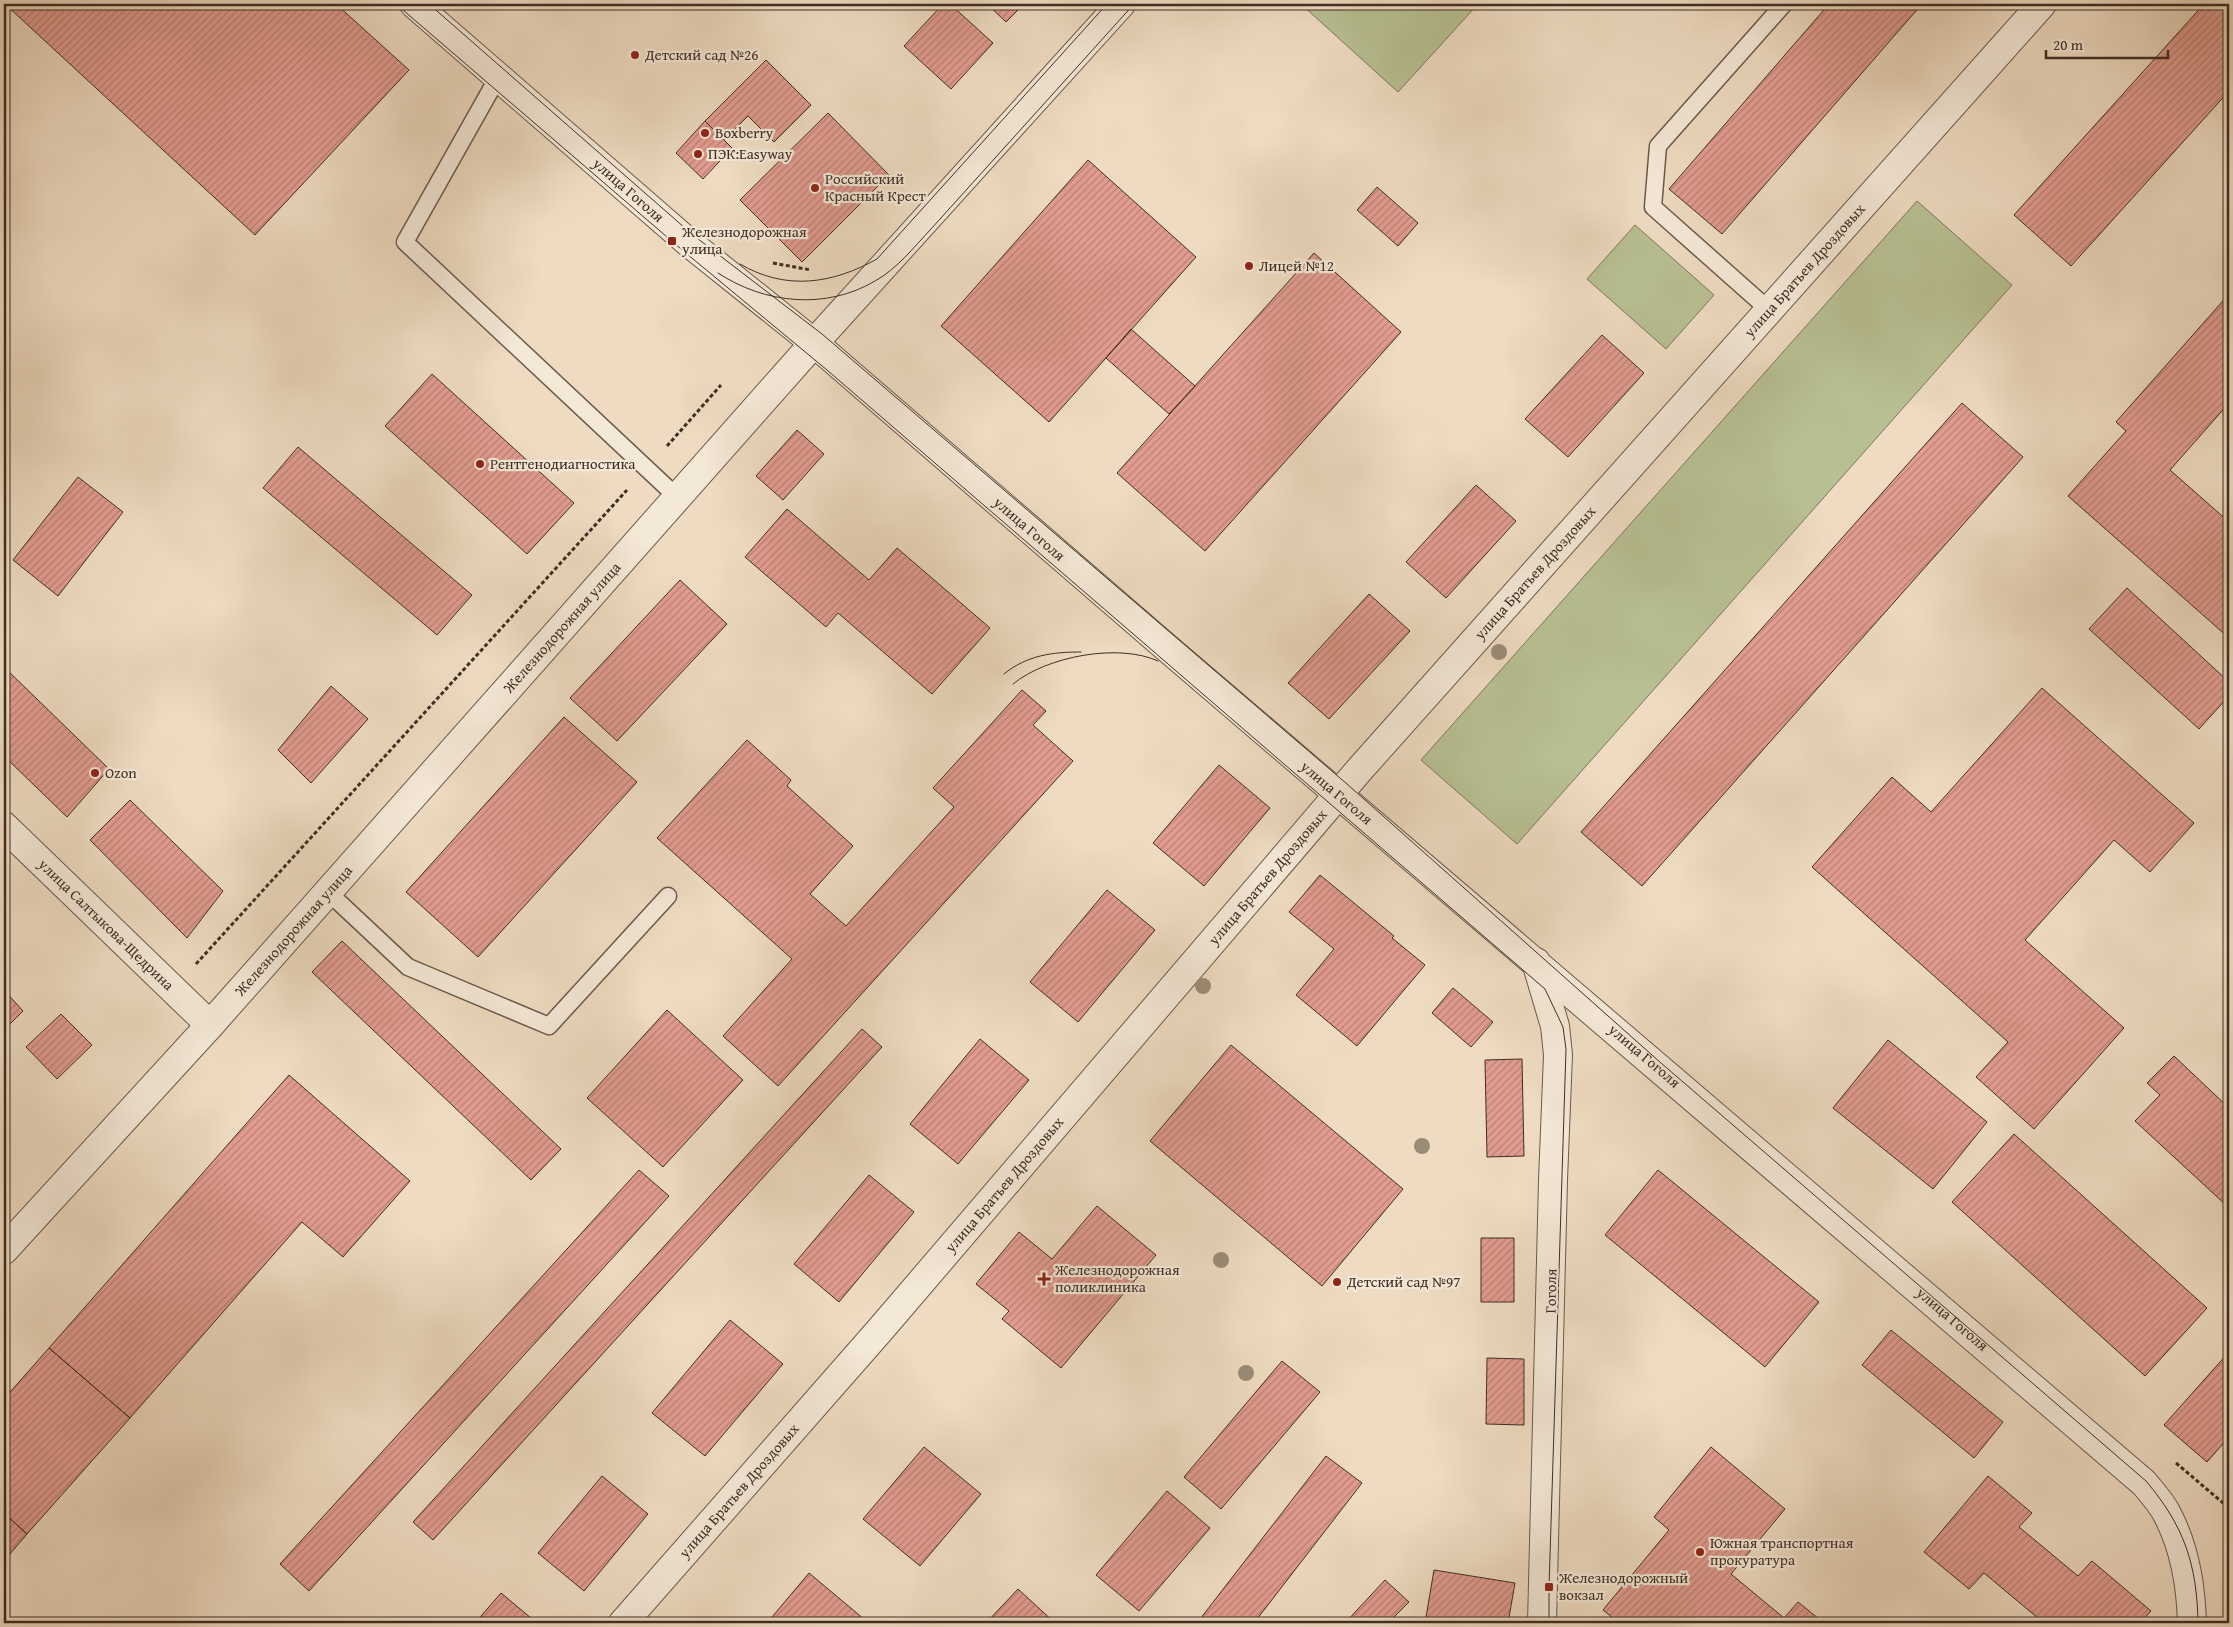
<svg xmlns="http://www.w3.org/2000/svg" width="2233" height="1627" font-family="'Gentium Book Plus',serif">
	<defs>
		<pattern id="building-hatch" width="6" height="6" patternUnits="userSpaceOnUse" patternTransform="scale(1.25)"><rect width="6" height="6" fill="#e29c90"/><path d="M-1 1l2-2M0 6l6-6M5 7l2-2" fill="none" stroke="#b98075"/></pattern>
	</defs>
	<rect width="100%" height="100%" fill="#eedbc1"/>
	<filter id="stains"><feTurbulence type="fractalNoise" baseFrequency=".004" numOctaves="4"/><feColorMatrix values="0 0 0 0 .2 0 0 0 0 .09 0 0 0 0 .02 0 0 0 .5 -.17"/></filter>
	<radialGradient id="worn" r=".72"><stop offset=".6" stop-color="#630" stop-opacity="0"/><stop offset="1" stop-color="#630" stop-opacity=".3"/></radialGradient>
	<path fill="#b8c093" stroke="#7c775c" d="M1301 4H1478L1398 92Z
		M1917 201 2012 285 1517 844 1421 760Z
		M1635 225 1714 295 1666 349 1587 279Z"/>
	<path fill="url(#building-hatch)" stroke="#3f2e25" d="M5 4H336L409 70 255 235Z
		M943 4H950L993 43 951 89 904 46Z
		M987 4H1024L1006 22Z
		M1829 4H1922L1722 234 1669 189Z
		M2204 4H2229V91L2071 266 2014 215Z
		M766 60 811 105 774 142 748 116 724 140 705 121Z
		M828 113 889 175 802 262 740 200Z
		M705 121 732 148 703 179 676 153Z
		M1088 160 1196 257 1049 422 941 326Z
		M1377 187 1418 223 1398 246 1357 210Z
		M1314 253 1401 332 1205 551 1117 473Z
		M2229 294V403L2170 470 2229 522V638L2068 496 2126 431 2116 422Z
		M1131 329 1195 386 1169 414 1106 358Z
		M1602 335 1644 373 1568 457 1525 419Z
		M432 374 574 503 527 554 385 426Z
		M1962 403 2023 457 1642 886 1581 832Z
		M797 430 824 454 783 500 756 476Z
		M298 447 472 595 437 635 263 488Z
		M78 477 123 512 58 596 13 560Z
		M1476 485 1516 521 1446 598 1406 562Z
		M787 509 869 580 897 548 990 628 932 694 838 613 826 627 745 557Z
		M680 580 727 624 617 741 570 698Z
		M2127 588 2229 682V696L2199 729 2089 629Z
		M1369 594 1410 631 1329 719 1288 683Z
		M4 667 109 769 67 817 4 756Z
		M331 686 368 719 311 783 278 750Z
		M2042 688 2194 823 2150 872 2114 840 2025 940 2124 1028 2034 1129 1976 1077 2008 1042 1812 867 1892 777 1931 812Z
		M1022 690 1046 711 1033 725 1073 761 778 1086 723 1036 792 959 657 838 747 740 791 780 787 786 853 846 810 894 846 926 954 807 933 788Z
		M564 717 637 782 478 957 406 892Z
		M1219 765 1270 808 1204 886 1153 843Z
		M130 800 223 891 187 938 90 840Z
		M1320 875 1394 936 1392 938 1425 965 1357 1046 1296 995 1334 949 1289 912Z
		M1107 890 1155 930 1078 1022 1030 982Z
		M342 941 561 1149 531 1180 312 972Z
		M1453 988 1493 1022 1471 1047 1432 1013Z
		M4 990 23 1011 4 1030Z
		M667 1010 743 1080 663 1167 587 1098Z
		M61 1014 92 1045 57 1079 26 1047Z
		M862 1029 882 1047 433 1540 413 1522Z
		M980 1039 1029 1080 958 1164 910 1124Z
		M1888 1040 1987 1122 1933 1189 1833 1108Z
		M1231 1045 1403 1189 1322 1286 1150 1141Z
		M2174 1056 2229 1108 2228 1207 2135 1121 2160 1095 2147 1083Z
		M1522 1059 1524 1156 1487 1157 1485 1060Z
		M289 1075 410 1181 343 1257 302 1222 130 1418 49 1348Z
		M2014 1134 2207 1308 2145 1376 1952 1202Z
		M639 1170 669 1196 309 1591 280 1564Z
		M1658 1170 1819 1302 1765 1367 1605 1235Z
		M869 1175 914 1212 839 1302 794 1264Z
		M1097 1206 1156 1255 1061 1368 1002 1319 1009 1311 976 1284 1019 1232 1052 1259Z
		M1481 1238H1514V1302H1481Z
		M730 1320 783 1364 705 1456 652 1413Z
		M1891 1330 2003 1422 1974 1458 1862 1365Z
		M49 1348 130 1418 27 1534 4 1513V1399Z
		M2228 1353 2229 1437 2207 1462 2164 1425Z
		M1487 1358 1524 1359V1425L1486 1424Z
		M1282 1361 1320 1392 1221 1509 1184 1477Z
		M924 1447 981 1494 920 1566 863 1519Z
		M1711 1447 1785 1509 1731 1574 1784 1618 1798 1602 1824 1623H1619L1603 1610 1669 1530 1654 1517Z
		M1326 1456 1362 1483 1254 1623H1197Z
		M602 1476 648 1514 584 1591 538 1553Z
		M1988 1476 2032 1513 2019 1527 2078 1576 2092 1561 2151 1611 2140 1623H2036L2039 1619 1984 1573 1969 1589 1924 1552Z
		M1167 1491 1210 1528 1139 1611 1096 1575Z
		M4 1513 27 1534 4 1561Z
		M1434 1570 1515 1583 1508 1623H1425Z
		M809 1573 865 1620 863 1623H767Z
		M1385 1580 1409 1602 1388 1623H1345Z
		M1018 1589 1055 1623H986Z
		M501 1593 537 1623H475Z"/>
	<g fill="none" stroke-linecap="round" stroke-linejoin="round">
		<g stroke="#6b594c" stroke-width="19">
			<path id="service" d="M498 77 405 242 677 497
				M1769 310 1653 207 1658 146 1784 4
				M328 892 408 967 549 1026 668 896"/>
		</g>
		<g stroke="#6b594c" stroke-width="30">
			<g id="minor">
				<path id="s1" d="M4 826 210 1025"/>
				<path id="s2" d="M623 1623 880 1330 1361 768 2042 4"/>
			</g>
		</g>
		<g stroke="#6b594c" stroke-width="30">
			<g id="tertiary">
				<path id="s3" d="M414 4 688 242 814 343 1174 654 2144 1483C2152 1493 2161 1502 2167 1514 2184 1546 2191 1587 2192 1623"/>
				<path d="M1536 962 1555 1026 1558 1055 1553 1180 1542 1623"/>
				<path id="s4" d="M4 1250 210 1025 814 343 1121 4"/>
			</g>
		</g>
		<path stroke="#3f2e25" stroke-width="3" stroke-dasharray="4 2.5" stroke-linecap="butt" d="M773 263 811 270
			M667 446 721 385
			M196 964 627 490
			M2176 1463 2229 1508"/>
		<use href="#service" stroke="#f4e8d7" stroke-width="16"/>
		<use href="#minor" stroke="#f4e8d7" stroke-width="28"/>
		<use href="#tertiary" stroke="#f4e8d7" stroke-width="28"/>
		<path stroke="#3f2e25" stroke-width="1" d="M396 4 681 249 827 370 1545 989 1563 1027 1566 1049 1549 1587V1623
			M429 4 693 235 822 334 1347 784 1661 1063 2146 1481C2184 1526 2197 1564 2198 1623
			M740 264C786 291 832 284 877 259L1107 4
			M718 273C765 304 826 310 875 281 897 269 914 247 931 229L1134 4
			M1004 674C1027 655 1053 652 1081 652
			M1013 684C1047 656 1119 643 1158 661"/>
	</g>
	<g fill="#9b8c77">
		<circle cx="1499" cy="652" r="8"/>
		<circle cx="1203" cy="986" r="8"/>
		<circle cx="1422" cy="1146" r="8"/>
		<circle cx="1221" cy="1260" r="8"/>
		<circle cx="1246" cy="1373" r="8"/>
	</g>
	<g fill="#8f2418" stroke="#f4e8d7" stroke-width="2">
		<circle cx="635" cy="55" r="5"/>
		<circle cx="705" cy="133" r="5"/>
		<circle cx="698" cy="154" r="5"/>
		<circle cx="815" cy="188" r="5"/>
		<rect x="667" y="236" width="10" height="10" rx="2.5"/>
		<circle cx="1249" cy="266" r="5"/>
		<circle cx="480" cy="464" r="5"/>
		<circle cx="95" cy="773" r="5"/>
		<path d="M1041.5 1271.5h5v5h5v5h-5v5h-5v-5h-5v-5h5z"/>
		<circle cx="1337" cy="1282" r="5"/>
		<circle cx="1700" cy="1552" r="5"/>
		<rect x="1544" y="1582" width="10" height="10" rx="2.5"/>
	</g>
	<g text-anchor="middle" stroke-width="4.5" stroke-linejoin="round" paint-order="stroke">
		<g font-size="15" fill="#3f2e25" stroke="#f4e8d7" text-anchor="start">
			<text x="645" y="60">Детский сад №26</text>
			<text x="715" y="138">Boxberry</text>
			<text x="708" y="159">ПЭК:Easyway</text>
			<text x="825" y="184">Российский<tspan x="825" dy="17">Красный Крест</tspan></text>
			<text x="682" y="237">Железнодорожная<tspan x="682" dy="17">улица</tspan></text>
			<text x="1259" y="271">Лицей №12</text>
			<text x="490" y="469">Рентгенодиагностика</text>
			<text x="105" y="778">Ozon</text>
			<text x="1055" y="1275">Железнодорожная<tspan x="1055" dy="17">поликлиника</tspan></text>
			<text x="1347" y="1287">Детский сад №97</text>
			<text x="1710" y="1548">Южная транспортная<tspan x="1710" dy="17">прокуратура</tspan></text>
			<text x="1559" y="1583">Железнодорожный<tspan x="1559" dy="17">вокзал</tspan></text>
		</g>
		<g font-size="15" fill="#3f2e25" stroke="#f4e8d7">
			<text dy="5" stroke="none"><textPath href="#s3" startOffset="284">улица Гоголя</textPath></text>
			<text dy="5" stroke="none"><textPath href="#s2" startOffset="1796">улица Братьев Дроздовых</textPath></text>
			<text dy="5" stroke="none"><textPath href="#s3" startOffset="809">улица Гоголя</textPath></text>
			<text dy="5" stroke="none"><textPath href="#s2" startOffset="1391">улица Братьев Дроздовых</textPath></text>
			<text dy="5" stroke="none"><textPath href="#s4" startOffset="836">Железнодорожная улица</textPath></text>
			<text dy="5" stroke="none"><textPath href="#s3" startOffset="1214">улица Гоголя</textPath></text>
			<text dy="5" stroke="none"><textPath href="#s2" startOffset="986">улица Братьев Дроздовых</textPath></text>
			<text dy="5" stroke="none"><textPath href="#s1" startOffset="142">улица Салтыкова-Щедрина</textPath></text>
			<text dy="5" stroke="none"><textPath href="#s4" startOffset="431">Железнодорожная улица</textPath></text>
			<text dy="5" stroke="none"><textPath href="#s3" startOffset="1619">улица Гоголя</textPath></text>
			<text dy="5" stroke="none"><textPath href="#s2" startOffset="581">улица Братьев Дроздовых</textPath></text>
			<text transform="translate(1551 1291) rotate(-89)" y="5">Гоголя</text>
			<text dy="5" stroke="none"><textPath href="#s3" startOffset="2024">улица Гоголя</textPath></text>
			<text dy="5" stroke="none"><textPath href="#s2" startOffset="176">улица Братьев Дроздовых</textPath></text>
		</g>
	</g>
	<rect width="2233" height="1627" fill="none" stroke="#eedbc1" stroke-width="20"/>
	<rect x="5" y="5" width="2223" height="1617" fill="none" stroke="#3f2e25" stroke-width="2.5"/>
	<rect x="10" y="10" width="2213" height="1607" fill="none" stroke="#3f2e25"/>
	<path d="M2046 50v8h122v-8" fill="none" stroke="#3f2e25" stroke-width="2.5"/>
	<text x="2053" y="50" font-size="15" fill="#3f2e25" stroke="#f4e8d7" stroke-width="4" paint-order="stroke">20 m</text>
	<rect width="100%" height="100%" filter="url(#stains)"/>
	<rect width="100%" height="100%" fill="url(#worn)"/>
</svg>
